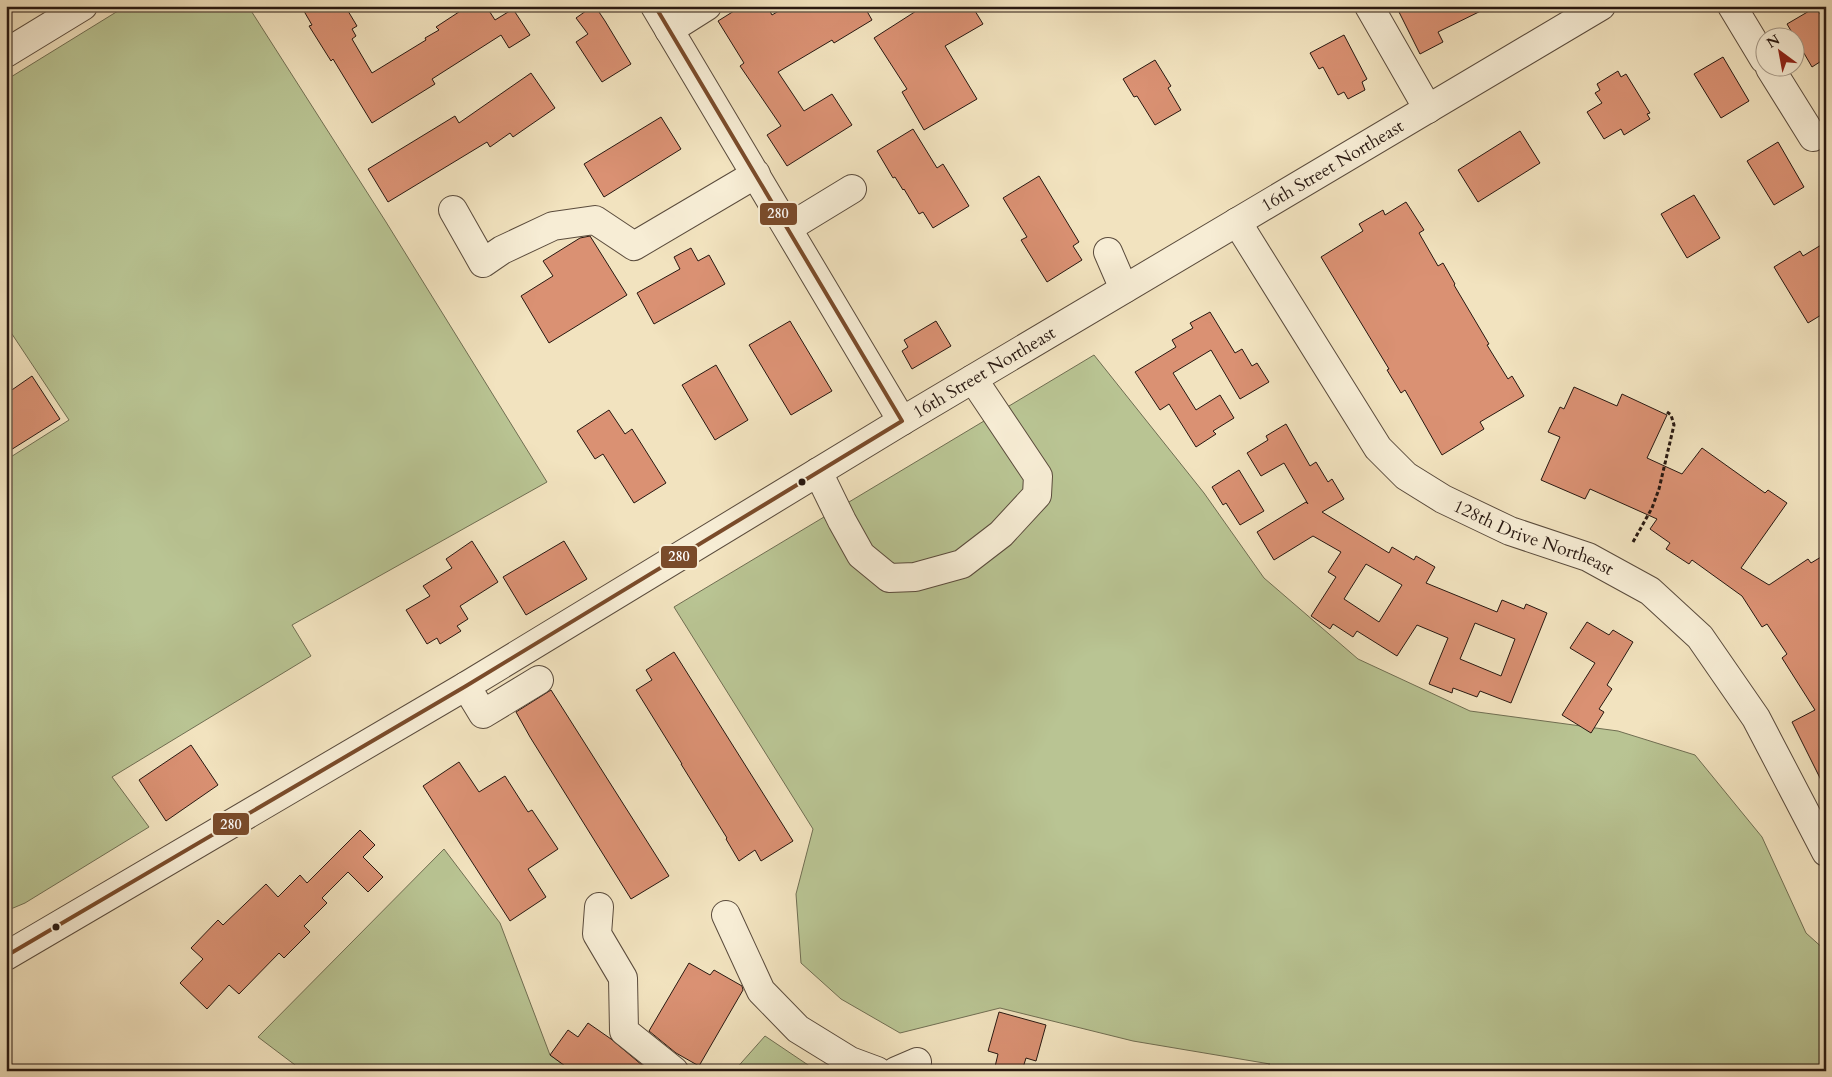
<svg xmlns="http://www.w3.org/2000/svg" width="1832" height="1077" font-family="Cardo,serif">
	<rect width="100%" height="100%" fill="#f2e3bf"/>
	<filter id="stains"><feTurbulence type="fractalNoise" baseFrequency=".004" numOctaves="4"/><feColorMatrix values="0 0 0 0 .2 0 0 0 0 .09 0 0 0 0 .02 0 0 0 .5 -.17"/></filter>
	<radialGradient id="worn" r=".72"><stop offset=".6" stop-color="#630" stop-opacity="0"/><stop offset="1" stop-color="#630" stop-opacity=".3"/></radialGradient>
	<path fill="#b9c493" stroke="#706e52" d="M126 6H248L386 222 547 482 292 625 311 656 112 777 149 827 25 903 6 911V460L69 420 6 325V80Z
		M1094 355 1204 493 1264 578 1358 659 1470 711 1618 731 1695 755 1762 837 1806 933 1826 951V1071H1258L1270 1064 1133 1041 1000 1008 900 1033 841 999 801 963 796 894 813 829 674 607Z
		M444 849 500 923 550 1055 572 1071H303L258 1037Z
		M765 1036 817 1071H734Z"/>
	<path fill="#da9173" stroke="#281811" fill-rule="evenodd" d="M301 6H345L357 26 352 29 356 36 352 39 372 73 426 40 425 38 439 30 436 27 468 6H486L495 20 513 9 530 35 509 48 501 35 432 79 435 84 372 123 333 59 331 61 309 26 312 25Z
		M593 6H595L605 21 631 64 602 82 576 42 588 34 576 18Z
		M742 6H767L772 15 787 6H864L872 20 834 43 832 40 778 72 804 111 832 94 852 125 787 166 767 135 781 126 740 66 744 63 718 21Z
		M924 6H972L983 24 945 46 977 99 924 130 902 92 907 89 874 38Z
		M1412 6H1491L1438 32 1443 42 1420 54 1399 12Z
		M1816 7 1826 24V58L1812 67 1787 24Z
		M1344 35 1367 79 1362 82 1365 90 1348 99 1344 92 1338 95 1323 67 1319 69 1310 53Z
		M1723 57 1749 101 1721 118 1694 74Z
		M1155 60 1171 86 1168 88 1181 110 1155 125 1137 96 1134 97 1123 79Z
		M1618 71 1621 77 1626 74 1650 113 1647 114 1650 119 1624 135 1621 129 1604 139 1587 112 1602 103 1595 93 1600 90 1597 84Z
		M531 73 555 108 513 137 510 133 490 147 487 142 388 202 368 169 455 116 459 123Z
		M661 117 681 149 604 197 584 164Z
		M913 129 937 168 943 164 969 206 933 228 923 212 919 214 904 189 903 190 895 177 893 178 877 151Z
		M1520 131 1540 163 1478 202 1458 170Z
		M1778 142 1804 187 1774 205 1747 161Z
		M1039 176 1079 242 1073 246 1082 260 1047 282 1021 240 1027 237 1003 198Z
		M1694 195 1720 238 1687 258 1661 214Z
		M1406 202 1424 230 1419 233 1438 266 1443 263 1455 284 1454 285 1489 344 1487 345 1508 379 1512 376 1524 396 1480 422 1484 429 1442 455 1405 390 1401 393 1387 370 1389 369 1321 257 1363 231 1359 224 1383 210 1385 215Z
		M590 236 627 295 549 343 521 296 553 276 543 261 580 238Z
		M1826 242V312L1808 323 1774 267 1800 251 1803 256Z
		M691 248 698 261 709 255 725 284 654 324 637 293 680 269 674 257Z
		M1210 312 1235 353 1242 349 1252 366 1257 363 1269 382 1240 399 1211 350 1173 373 1196 410 1220 395 1234 418 1213 431 1216 434 1196 447 1169 404 1160 410 1135 372 1176 347 1172 340 1193 328 1190 323Z
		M790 321 832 391 791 415 749 345Z
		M936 321 951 346 912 369 902 351 908 347 904 340Z
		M716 365 748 420 715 440 682 385Z
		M32 376 60 419 6 453V394Z
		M1574 387 1617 406 1622 394 1667 415 1647 458 1682 474 1702 448 1765 493 1768 490 1787 503 1741 568 1769 585 1808 559 1811 563 1826 554V790L1792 722 1815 710 1782 658 1787 654 1767 624 1762 627 1742 596 1692 560 1689 564 1666 549 1670 543 1650 529 1657 519 1590 489 1585 499 1541 480 1560 437 1548 432 1560 407 1564 409Z
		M609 410 625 434 632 429 666 483 634 503 603 454 595 459 577 431Z
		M1286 424 1310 466 1316 462 1328 482 1332 479 1344 499 1322 512 1389 553 1392 547 1414 560 1416 556 1435 567 1426 583 1497 612 1502 600 1524 609 1526 604 1547 613 1511 703 1480 691 1477 697 1453 688 1452 693 1429 684 1448 638 1417 625 1397 656 1357 631 1353 637 1333 624 1330 629 1311 616 1336 577 1328 572 1341 552 1313 536 1274 560 1257 532 1306 502 1308 504 1284 463 1261 476 1247 453 1268 440 1266 436ZM1366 564 1402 585 1379 622 1344 599ZM1475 623 1515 639 1501 676 1460 659Z
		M1239 470 1264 511 1240 525 1226 503 1223 505 1212 487Z
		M472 541 498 582 460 606 468 619 457 626 461 631 440 644 437 638 427 644 406 610 430 596 423 586 452 568 446 559Z
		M564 541 587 579 526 615 503 577Z
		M1587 622 1609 635 1613 630 1633 642 1607 685 1612 689 1599 709 1604 712 1591 733 1562 715 1595 663 1570 648Z
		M674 652 793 841 761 861 755 850 739 861 726 839 727 838 681 764H682L636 690 652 680 646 670Z
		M551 690 669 876 631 899 530 737 516 712Z
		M191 745 218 785 166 821 139 780Z
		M459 762 479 792 505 776 528 812 532 810 558 849 528 869 546 897 510 921 423 786Z
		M360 830 375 845 363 857 383 877 368 892 348 872 322 898 327 903 304 926 310 932 284 958 279 953 239 994 229 985 207 1009 180 983 203 959 191 948 218 920 223 925 266 884 278 897 300 875 307 883Z
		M689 963 710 975 714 970 742 986 743 990 699 1066 676 1053 649 1031Z
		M999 1012 1046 1025 1036 1061 1026 1058 1022 1071H994L998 1054 988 1051Z
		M588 1023 611 1039 649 1071H572L550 1055 568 1030 578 1037Z"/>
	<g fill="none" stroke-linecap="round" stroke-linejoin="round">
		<g stroke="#5a4b3c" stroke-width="30">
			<g id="minor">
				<path d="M655 6 902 421"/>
				<path d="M1369 6 1428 109"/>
				<path d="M1732 6 1764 59"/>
				<path d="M669 30 707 6"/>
				<path d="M6 53 83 6"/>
				<path d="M1770 68 1813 137"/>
				<path d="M453 210 483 263 502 250 553 226 595 220 634 246 756 174"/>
				<path id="s1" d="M1237 222 1378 448 1406 476 1443 499 1510 531 1588 557 1650 591 1700 637 1756 718 1826 852"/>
				<path d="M788 228 852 189"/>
				<path d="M1108 252 1124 289"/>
				<path d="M818 472 842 521 861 555 889 578 915 577 962 564 1001 534 1037 495 1038 476 973 379"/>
				<path d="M466 686 483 714 539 680"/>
				<path d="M599 907 597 934 623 978 624 1031 674 1071"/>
				<path d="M726 915 761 991 798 1029 850 1061 877 1071"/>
				<path id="s2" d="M6 956 466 686 902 421 1601 6"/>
				<path d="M896 1071 917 1062"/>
			</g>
		</g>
		<path stroke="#281811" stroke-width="3" stroke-dasharray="4 2.5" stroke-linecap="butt" d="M1633 542 1652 508 1659 489 1674 425 1671 415 1667 412"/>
		<use href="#minor" stroke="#f7edd5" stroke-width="28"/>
		<g stroke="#f7edd5" stroke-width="8">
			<path id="bus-1" d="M655 6 902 421
				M6 956 466 686 902 421"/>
		</g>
		<use href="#bus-1" stroke="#7a4b2a" stroke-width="4"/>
	</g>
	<g fill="#281811" stroke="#f7edd5" stroke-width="2">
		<circle cx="802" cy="482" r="4.5"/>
		<circle cx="56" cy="927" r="4.5"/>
	</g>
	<g text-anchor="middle" stroke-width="4" stroke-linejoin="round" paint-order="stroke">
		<g font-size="18" fill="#281811" stroke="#f7edd5">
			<text dy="6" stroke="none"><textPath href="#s2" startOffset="1544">16th Street Northeast</textPath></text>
			<text dy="6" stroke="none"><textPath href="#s2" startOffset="1139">16th Street Northeast</textPath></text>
			<text dy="6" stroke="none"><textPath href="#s1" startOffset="448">128th Drive Northeast</textPath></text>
		</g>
	</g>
	<g stroke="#f7edd5" stroke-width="2">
		<rect x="759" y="202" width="39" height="24" rx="5" fill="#7a4b2a"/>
		<rect x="660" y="545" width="38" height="24" rx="5" fill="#7a4b2a"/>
		<rect x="212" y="812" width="38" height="24" rx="5" fill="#7a4b2a"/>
	</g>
	<g font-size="14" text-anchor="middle" font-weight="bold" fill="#fff">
		<text x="778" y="218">280</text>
		<text x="679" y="561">280</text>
		<text x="231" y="829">280</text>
	</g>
	<rect width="1832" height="1077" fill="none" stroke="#f2e3bf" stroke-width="25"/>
	<rect x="8" y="8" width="1817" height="1062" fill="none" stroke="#281811" stroke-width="2.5"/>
	<rect x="12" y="12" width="1807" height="1052" fill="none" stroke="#281811"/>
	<g transform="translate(1780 52) rotate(328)"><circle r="24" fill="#f7edd5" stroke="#a49887"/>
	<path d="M0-4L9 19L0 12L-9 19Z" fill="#8f2418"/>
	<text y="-8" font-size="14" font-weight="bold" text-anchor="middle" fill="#281811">N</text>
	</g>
	<rect width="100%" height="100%" filter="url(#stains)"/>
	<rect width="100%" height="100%" fill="url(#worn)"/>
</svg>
